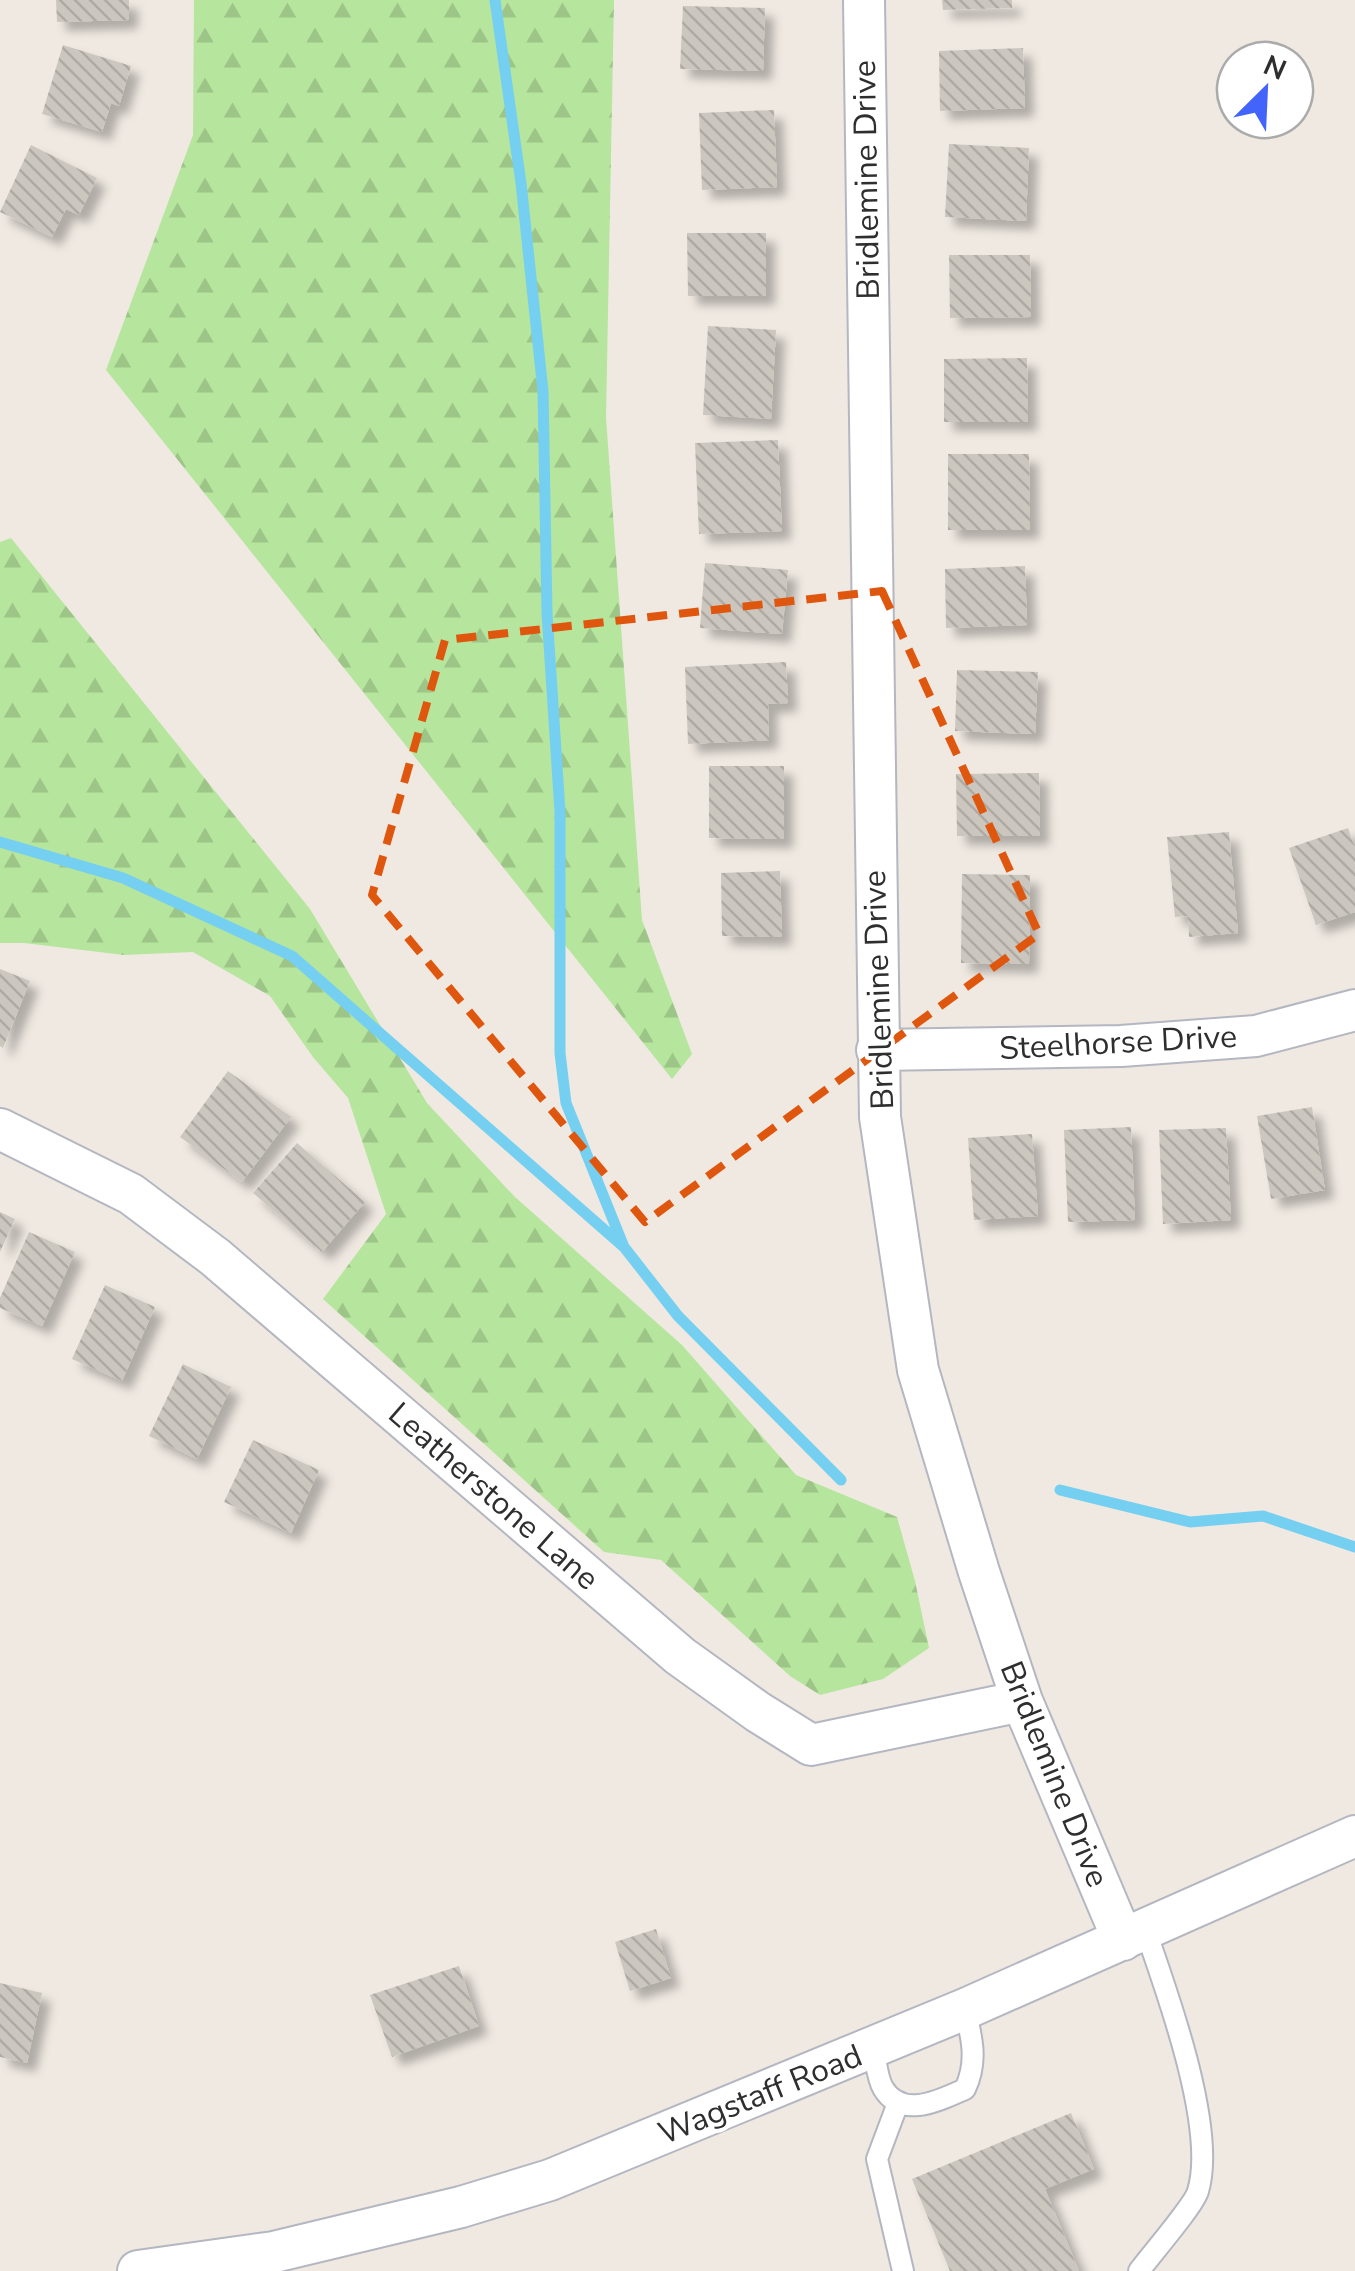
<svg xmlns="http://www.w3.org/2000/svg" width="1355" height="2271" font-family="'Nunito Sans',sans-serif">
	<defs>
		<pattern id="forest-firs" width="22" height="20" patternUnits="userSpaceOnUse" patternTransform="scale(2.5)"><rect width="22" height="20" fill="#b6e59e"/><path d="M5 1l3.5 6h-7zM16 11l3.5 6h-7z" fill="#9dc588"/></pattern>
		<pattern id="building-back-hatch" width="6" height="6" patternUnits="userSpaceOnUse" patternTransform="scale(2.5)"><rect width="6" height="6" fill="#cbc7bf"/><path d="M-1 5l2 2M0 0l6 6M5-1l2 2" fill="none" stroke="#afaba4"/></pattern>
		<filter id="shadow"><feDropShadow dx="9" dy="9" stdDeviation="5" flood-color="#0004"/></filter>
	</defs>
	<rect width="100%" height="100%" fill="#efe9e1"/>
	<path fill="url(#forest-firs)" d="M194 0H614L606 417 642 920 692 1054 672 1079 106 370 193 135Z
		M11 538 310 909 427 1103 515 1197 682 1345 796 1475 897 1517 915 1581 929 1648 883 1679 820 1695 790 1676 661 1560 604 1552 323 1299 386 1214 348 1098 313 1057 270 996 193 952 124 955 24 943H0V542Z"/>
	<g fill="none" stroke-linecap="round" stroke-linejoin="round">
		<path stroke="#75cff0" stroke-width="11" d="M495 0 521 183 543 391 547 613 560 812V1053L566 1103 624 1247
			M0 842 123 878 292 956 624 1247 678 1316 841 1480
			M1060 1490 1190 1522 1263 1516 1355 1547"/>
	</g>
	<path fill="url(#building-back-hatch)" filter="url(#shadow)" d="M56 0H129V20L57 22Z
		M942 0H1012V8L943 10Z
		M683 6 765 8 763 71 680 69Z
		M63 45 131 66 119 106 111 103 102 132 42 114Z
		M1023 48 1025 108 940 111 939 51Z
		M774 110 777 187 702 190 699 113Z
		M949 144 1029 148 1026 221 945 217Z
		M31 145 97 178 79 215 66 209 52 237 0 212Z
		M687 233H766V296H688Z
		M949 255H1030L1031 317 950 318Z
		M708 326 776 330 771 419 703 415Z
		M1027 358 1028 422H944V359Z
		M778 440 782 531 699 534 695 443Z
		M948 454H1029L1030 530H948Z
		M705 563 788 570 782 634 700 628Z
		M1025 566 1027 625 946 628 945 569Z
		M786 662 788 703 768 704 769 740 688 744 685 667Z
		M957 670 1038 672 1035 734 955 731Z
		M709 766H784V839L709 838Z
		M1039 773 1040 836H957L956 774Z
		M1348 828 1355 848V912L1316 925 1289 848Z
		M1229 832 1238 933 1189 937 1188 916 1175 917 1167 837Z
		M780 871 782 937 722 936 721 873Z
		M962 874 1030 875 1029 964 961 963Z
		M0 969 30 981 3 1048 0 1046Z
		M228 1071 291 1117 242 1182 180 1137Z
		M1312 1107 1325 1190 1271 1199 1257 1116Z
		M1131 1127 1135 1220 1068 1222 1064 1130Z
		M1226 1128 1231 1220 1163 1224 1159 1130Z
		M1032 1134 1038 1216 974 1220 968 1138Z
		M297 1143 365 1202 322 1252 253 1193Z
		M0 1212 15 1219 0 1252Z
		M29 1232 75 1252 42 1326 0 1308V1298Z
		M105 1285 155 1307 122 1381 72 1359Z
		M183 1364 231 1387 197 1459 149 1436Z
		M253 1440 319 1470 291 1533 224 1502Z
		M656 1929 671 1978 630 1991 615 1942Z
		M459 1966 479 2026 392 2057 370 1995Z
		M0 1983 42 1993 27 2063 0 2057Z
		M1071 2113 1094 2169 1045 2189 1079 2271H950L912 2179Z"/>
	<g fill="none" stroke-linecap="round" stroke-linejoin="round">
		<g stroke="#b4b7c1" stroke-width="24">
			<path id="service" d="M873 2048C876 2060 877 2078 883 2088 902 2120 940 2100 965 2089 978 2062 972 2038 965 2009
				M898 2103 877 2159 903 2271
				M1139 2271C1150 2256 1195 2204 1198 2191 1217 2129 1167 1992 1145 1929"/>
		</g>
		<g stroke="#b4b7c1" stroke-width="44">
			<path id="minor" d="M864 0 880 1117 918 1370 979 1572 1022 1701 1123 1940
				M877 1050 1121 1046 1256 1036 1355 1010
				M0 1129 131 1194 215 1257 680 1656 758 1712 811 1745 1022 1701
				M138 2271 274 2252 461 2207 550 2180 965 2009 1355 1836"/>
		</g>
		<use href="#service" stroke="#fff" stroke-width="20"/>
		<use href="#minor" stroke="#fff" stroke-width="40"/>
	</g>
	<path fill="none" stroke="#df570e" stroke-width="8" stroke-dasharray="20 12" stroke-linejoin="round" d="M882 591 1039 934 645 1222 372 895 445 640Z"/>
	<g text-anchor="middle" stroke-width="8" stroke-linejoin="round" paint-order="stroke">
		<g font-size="32" fill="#2e2e2e" stroke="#fff">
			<text transform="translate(866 180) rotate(-91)" y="11">Bridlemine Drive</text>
			<text transform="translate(878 990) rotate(-92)" y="11">Bridlemine Drive</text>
			<text transform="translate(1118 1042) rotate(-3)" y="11">Steelhorse Drive</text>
			<text transform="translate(494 1496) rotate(41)" y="11">Leatherstone Lane</text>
			<text transform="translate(1055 1774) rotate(68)" y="11">Bridlemine Drive</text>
			<text transform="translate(760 2094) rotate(-22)" y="11">Wagstaff Road</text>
		</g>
	</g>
	<g transform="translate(1265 90) rotate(24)"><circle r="48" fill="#ffffff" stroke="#ababab" stroke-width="2.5"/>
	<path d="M0-8L18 38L0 25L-18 38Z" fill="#4264fb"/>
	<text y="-15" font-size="28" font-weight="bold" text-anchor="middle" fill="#2e2e2e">N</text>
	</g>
</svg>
